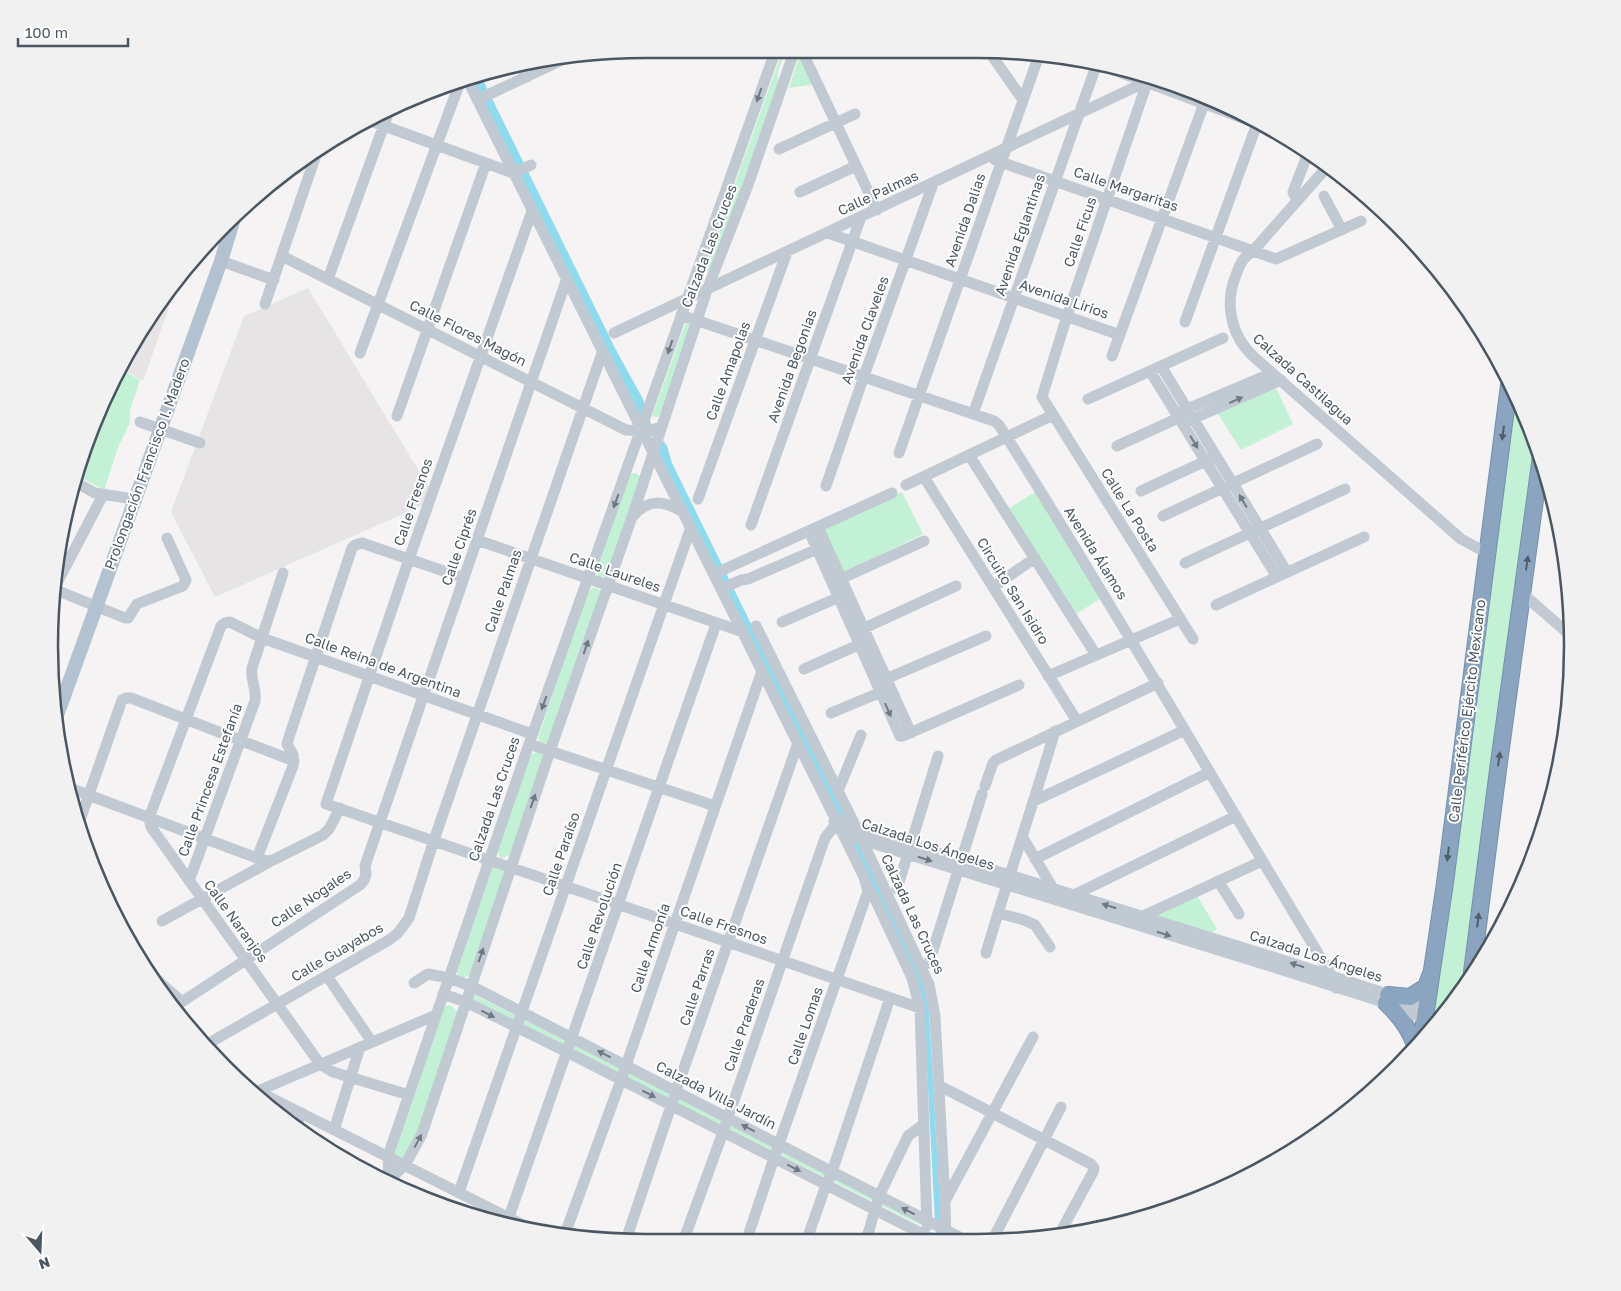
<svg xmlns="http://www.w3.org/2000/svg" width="1621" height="1291" font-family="'Golos Text',sans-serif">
	<rect width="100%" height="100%" fill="#f5f3f3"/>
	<path fill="#e6e4e5" d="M178 282 143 381 120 368 129 347Z
		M308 288 431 491 426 504 215 597 171 512 244 316Z"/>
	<path fill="#c3f1d5" d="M783 49H786L778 71V83L712 271 710 273 704 270Z
		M799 57 815 84 789 88Z
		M686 322 693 325 659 417 652 416Z
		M120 369 140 380 130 410C132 427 123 434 118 448 113 462 109 476 104 490L76 475Z
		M1276 388 1293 424 1241 450 1216 411Z
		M1511 388 1541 454 1470 975 1449 1009 1424 1036Z
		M631 473H636L641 477 609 575C601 580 597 578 594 570Z
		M1037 491 1103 597 1073 616 1006 510Z
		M902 492 923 534 843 573 822 530Z
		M594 587 601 591 549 743C543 744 540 743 538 738L587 592Z
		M539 751 543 753 545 757 511 855 501 858 499 856 498 851 530 755Z
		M501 866 506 873 471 975 463 978 458 976 456 967 488 872 494 867Z
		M1196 894 1217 929 1204 938 1144 919Z
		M475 995 671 1093 922 1224 920 1225 472 999V996Z
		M449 1005 452 1006 458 1012 412 1148 404 1159 394 1156 445 1006Z"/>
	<path fill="#90daee" d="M480 74 616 350 643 399 651 424 667 446 672 463 846 817 924 985 929 1012 941 1219V1241H936L924 1012 661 457 648 426 630 399 471 77Z"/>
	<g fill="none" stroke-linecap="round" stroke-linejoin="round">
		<g stroke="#7690ad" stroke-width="18">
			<path id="highway" d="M1472 972 1498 770 1541 456
				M1388 995 1410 997 1426 987 1430 976
				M1386 1003C1399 1015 1409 1028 1415 1045
				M1422 1037 1445 883 1509 385"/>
		</g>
		<path stroke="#c1cad2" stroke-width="11" d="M801 49 877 210
			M988 50 1023 100
			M520 65 527 77
			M1111 69 1275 130
			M1149 77 1067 316 1042 397 1193 639
			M467 79 833 814 842 823 1273 957 1427 1007
			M477 100 564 59
			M368 120 513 173 531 165
			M779 149 855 114
			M995 160 1276 259 1361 221
			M1327 167 1253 251C1242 258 1240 264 1236 275 1224 304 1231 336 1254 357L1461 539 1487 553
			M800 192 856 166
			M1324 196 1342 230
			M1297 200 1293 192 1308 153
			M532 211 409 559 326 804 920 1008
			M828 233 1120 335
			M282 256 626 430 649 431 661 427
			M221 261 274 280
			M328 279 389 111
			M265 304 317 152
			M681 315 994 421 999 425C1114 606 1220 793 1332 976L1336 988
			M1185 322 1258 121
			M614 333 1150 80
			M360 353 460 82
			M1112 356 1206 98
			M1161 366 1287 572
			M1150 371 1277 577
			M1088 399 1223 338
			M973 414 1096 66
			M397 416 486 163
			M1188 421 1281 380
			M140 422 200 443
			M1117 446 1174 420 1178 414 1187 409 1272 373
			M899 453 1039 55
			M969 455 1096 655
			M925 476 927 482 1077 721
			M73 481 95 493 134 499
			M906 485 1053 415
			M826 486 864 376 933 184
			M1141 491 1212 458
			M698 499 787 252
			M633 516C649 498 664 501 683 512
			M1163 516 1317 444
			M751 525 861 217
			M818 527 911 733
			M809 531 900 736H903L1019 685
			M477 540 743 632
			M1185 563 1345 489
			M714 574 892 493
			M836 581 924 541
			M57 583 103 495
			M993 587 1035 558
			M721 589 741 580 748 579 822 547
			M56 590 125 618H128L137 604 183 586 186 580 167 538
			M1523 594 1569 634
			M1216 605 1364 537
			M782 622 844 595
			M756 626 856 827 929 984 935 1016 945 1201 946 1241
			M858 631 956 586
			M804 669 865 642
			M1048 676 1180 619
			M881 681 986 636
			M831 713 886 690
			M529 744 715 806
			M985 786 993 763 996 760 1158 683
			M67 787 257 858 267 861 273 860
			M838 791 861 735
			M1034 801 1185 730
			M834 821 840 830 862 840 1270 966 1386 1003 1425 1019
			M79 823 122 700 126 698H131L294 761
			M1023 838 1054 890
			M257 858 293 766V755L287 744 289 737 352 548 355 545 362 543 464 578
			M1035 859 1210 772
			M189 881 255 701C257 688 250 680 252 668L283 573
			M1218 881 1239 914
			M867 885 875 899 912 978 920 1008 927 1226
			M897 889 938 756
			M1072 896 1236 816
			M998 913 1024 920 1035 925 1050 947
			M1141 917 1262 861
			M162 921 273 860 323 835 329 829 340 808
			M986 953C1008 878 1033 805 1055 731
			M929 963 982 794
			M150 974 181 1001
			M327 976 372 1042
			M414 983 428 974 449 978 471 986 967 1241
			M443 994 466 1002 567 1052 936 1241
			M174 1007 360 885 364 880 366 874 365 866 369 854 566 281
			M204 1046 389 940 398 933 409 918 434 840 602 353
			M938 1085 1091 1164 1094 1168 1093 1172 1060 1233
			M249 1087 537 1232
			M258 1091 436 1015
			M409 1095 333 1072 320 1064 151 827 149 818 221 626 225 623 230 622 262 638 532 734
			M295 1127 302 1113
			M334 1130 360 1047
			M389 1180 405 1165 422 1134 550 751 632 517 707 290 748 185 795 49
			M389 1180 388 1156 529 744 776 49
			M459 1192 691 527
			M945 1201 1033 1037
			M509 1217 716 624
			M565 1234 621 1080 762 671
			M626 1240 676 1091 798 743
			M866 1241 879 1196 908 1136 924 1124
			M992 1241 1061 1107
			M683 1242 723 1132 825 838 839 820
			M746 1242 774 1158 868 891 864 877 840 828
			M806 1242 826 1185 832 1172 890 998"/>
		<path stroke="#b3c2d1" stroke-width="14" d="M58 713 221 261 235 215"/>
		<use href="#highway" stroke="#8ba5c1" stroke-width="16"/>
	</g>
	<defs><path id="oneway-solid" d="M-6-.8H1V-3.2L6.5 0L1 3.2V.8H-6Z" transform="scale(1.25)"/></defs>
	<g fill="#6e7983">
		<use href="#oneway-solid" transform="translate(759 95) rotate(109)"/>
		<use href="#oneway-solid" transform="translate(670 347) rotate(109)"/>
		<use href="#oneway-solid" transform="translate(1236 400) rotate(-24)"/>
		<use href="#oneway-solid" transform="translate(1194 442) rotate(59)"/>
		<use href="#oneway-solid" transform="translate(616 501) rotate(110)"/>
		<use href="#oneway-solid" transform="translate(1243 501) rotate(-121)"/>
		<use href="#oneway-solid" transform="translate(586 647) rotate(-71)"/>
		<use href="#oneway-solid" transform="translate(544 703) rotate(110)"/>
		<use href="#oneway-solid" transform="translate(888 710) rotate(66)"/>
		<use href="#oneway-solid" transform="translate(533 801) rotate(-71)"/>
		<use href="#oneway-solid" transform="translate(925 859) rotate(17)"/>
		<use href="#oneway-solid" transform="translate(1109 906) rotate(-163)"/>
		<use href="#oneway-solid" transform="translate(1164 934) rotate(17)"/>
		<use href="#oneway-solid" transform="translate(481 955) rotate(-71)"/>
		<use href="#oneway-solid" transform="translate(1297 965) rotate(-162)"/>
		<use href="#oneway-solid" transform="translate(488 1014) rotate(27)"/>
		<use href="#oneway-solid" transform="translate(604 1054) rotate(-153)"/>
		<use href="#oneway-solid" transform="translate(649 1094) rotate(27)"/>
		<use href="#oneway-solid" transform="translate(748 1128) rotate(-153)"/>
		<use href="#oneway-solid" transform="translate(418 1141) rotate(-62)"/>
		<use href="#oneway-solid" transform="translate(794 1168) rotate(27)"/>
		<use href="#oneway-solid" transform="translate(908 1211) rotate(-153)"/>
	</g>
	<g fill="#505e6b">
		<use href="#oneway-solid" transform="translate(1503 433) rotate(98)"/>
		<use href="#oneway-solid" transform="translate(1527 563) rotate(-82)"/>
		<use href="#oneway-solid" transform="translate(1499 759) rotate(-82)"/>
		<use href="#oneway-solid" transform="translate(1448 854) rotate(97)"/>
		<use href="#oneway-solid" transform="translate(1478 920) rotate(-83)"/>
	</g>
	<g text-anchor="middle" stroke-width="4" stroke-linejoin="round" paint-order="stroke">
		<g font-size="14" fill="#4a5661" stroke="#fff">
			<text transform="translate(1126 189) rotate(19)" y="5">Calle Margaritas</text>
			<text transform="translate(878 193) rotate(-25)" y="5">Calle Palmas</text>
			<text transform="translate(965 220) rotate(-71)" y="5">Avenida Dalias</text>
			<text transform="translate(1080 232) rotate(-71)" y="5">Calle Ficus</text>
			<text transform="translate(1020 235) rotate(-71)" y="5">Avenida Eglantinas</text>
			<text transform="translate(709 246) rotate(-69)" y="5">Calzada Las Cruces</text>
			<text transform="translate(1064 299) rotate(19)" y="5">Avenida Lirios</text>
			<text transform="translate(865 330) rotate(-70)" y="5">Avenida Claveles</text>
			<text transform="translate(468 333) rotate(27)" y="5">Calle Flores Magón</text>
			<text transform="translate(792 366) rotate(-70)" y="5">Avenida Begonias</text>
			<text transform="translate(728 371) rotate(-70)" y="5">Calle Amapolas</text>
			<text transform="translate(1303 379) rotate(42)" y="5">Calzada Castilagua</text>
			<text transform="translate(147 464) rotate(-70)" y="5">Prolongación Francisco I. Madero</text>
			<text transform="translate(413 502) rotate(-71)" y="5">Calle Fresnos</text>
			<text transform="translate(1130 510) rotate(58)" y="5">Calle La Posta</text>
			<text transform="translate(459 547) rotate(-71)" y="5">Calle Ciprés</text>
			<text transform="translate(1096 553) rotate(58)" y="5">Avenida Álamos</text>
			<text transform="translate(615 572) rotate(19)" y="5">Calle Laureles</text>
			<text transform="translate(503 591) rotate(-71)" y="5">Calle Palmas</text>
			<text transform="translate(1013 591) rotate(58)" y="5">Circuito San Isidro</text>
			<text transform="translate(383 665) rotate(20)" y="5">Calle Reina de Argentina</text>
			<text transform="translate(1467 711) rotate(-83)" y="5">Calle Periférico Ejército Mexicano</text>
			<text transform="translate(210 780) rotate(-70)" y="5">Calle Princesa Estefanía</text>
			<text transform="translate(494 799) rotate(-71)" y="5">Calzada Las Cruces</text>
			<text transform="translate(928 844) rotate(18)" y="5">Calzada Los Ángeles</text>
			<text transform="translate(561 854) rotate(-71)" y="5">Calle Paraíso</text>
			<text transform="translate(311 898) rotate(-34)" y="5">Calle Nogales</text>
			<text transform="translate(913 914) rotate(65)" y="5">Calzada Las Cruces</text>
			<text transform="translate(599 916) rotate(-71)" y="5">Calle Revolución</text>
			<text transform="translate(236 921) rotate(54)" y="5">Calle Naranjos</text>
			<text transform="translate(724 925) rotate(19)" y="5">Calle Fresnos</text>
			<text transform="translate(650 948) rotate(-71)" y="5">Calle Armonía</text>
			<text transform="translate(337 952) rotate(-30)" y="5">Calle Guayabos</text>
			<text transform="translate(1316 956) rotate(18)" y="5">Calzada Los Ángeles</text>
			<text transform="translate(697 987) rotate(-71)" y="5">Calle Parras</text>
			<text transform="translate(744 1025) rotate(-71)" y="5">Calle Praderas</text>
			<text transform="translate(805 1026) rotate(-71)" y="5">Calle Lomas</text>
			<text transform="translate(716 1095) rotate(27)" y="5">Calzada Villa Jardín</text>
		</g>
	</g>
	<path d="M0 0H1621V1291H0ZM646 58H976A588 588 0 0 1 1564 646V646A588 588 0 0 1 976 1234H646A588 588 0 0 1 58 646V646A588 588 0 0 1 646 58Z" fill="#f1f1f2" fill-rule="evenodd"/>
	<path fill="none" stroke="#4a5661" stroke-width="2.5" d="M646 58H976A588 588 0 0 1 1564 646V646A588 588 0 0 1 976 1234H646A588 588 0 0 1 58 646V646A588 588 0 0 1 646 58Z"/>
	<g transform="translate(40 1251) rotate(161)" stroke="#ffffff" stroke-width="4" paint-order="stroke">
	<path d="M0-4L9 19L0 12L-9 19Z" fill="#4a5661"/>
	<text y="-8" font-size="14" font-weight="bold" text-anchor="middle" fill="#4a5661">N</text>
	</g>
	<path d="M18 38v8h110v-8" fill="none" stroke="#4a5661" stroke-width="2.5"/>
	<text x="25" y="38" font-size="15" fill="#4a5661" stroke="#ffffff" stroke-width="4" paint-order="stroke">100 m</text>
</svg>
